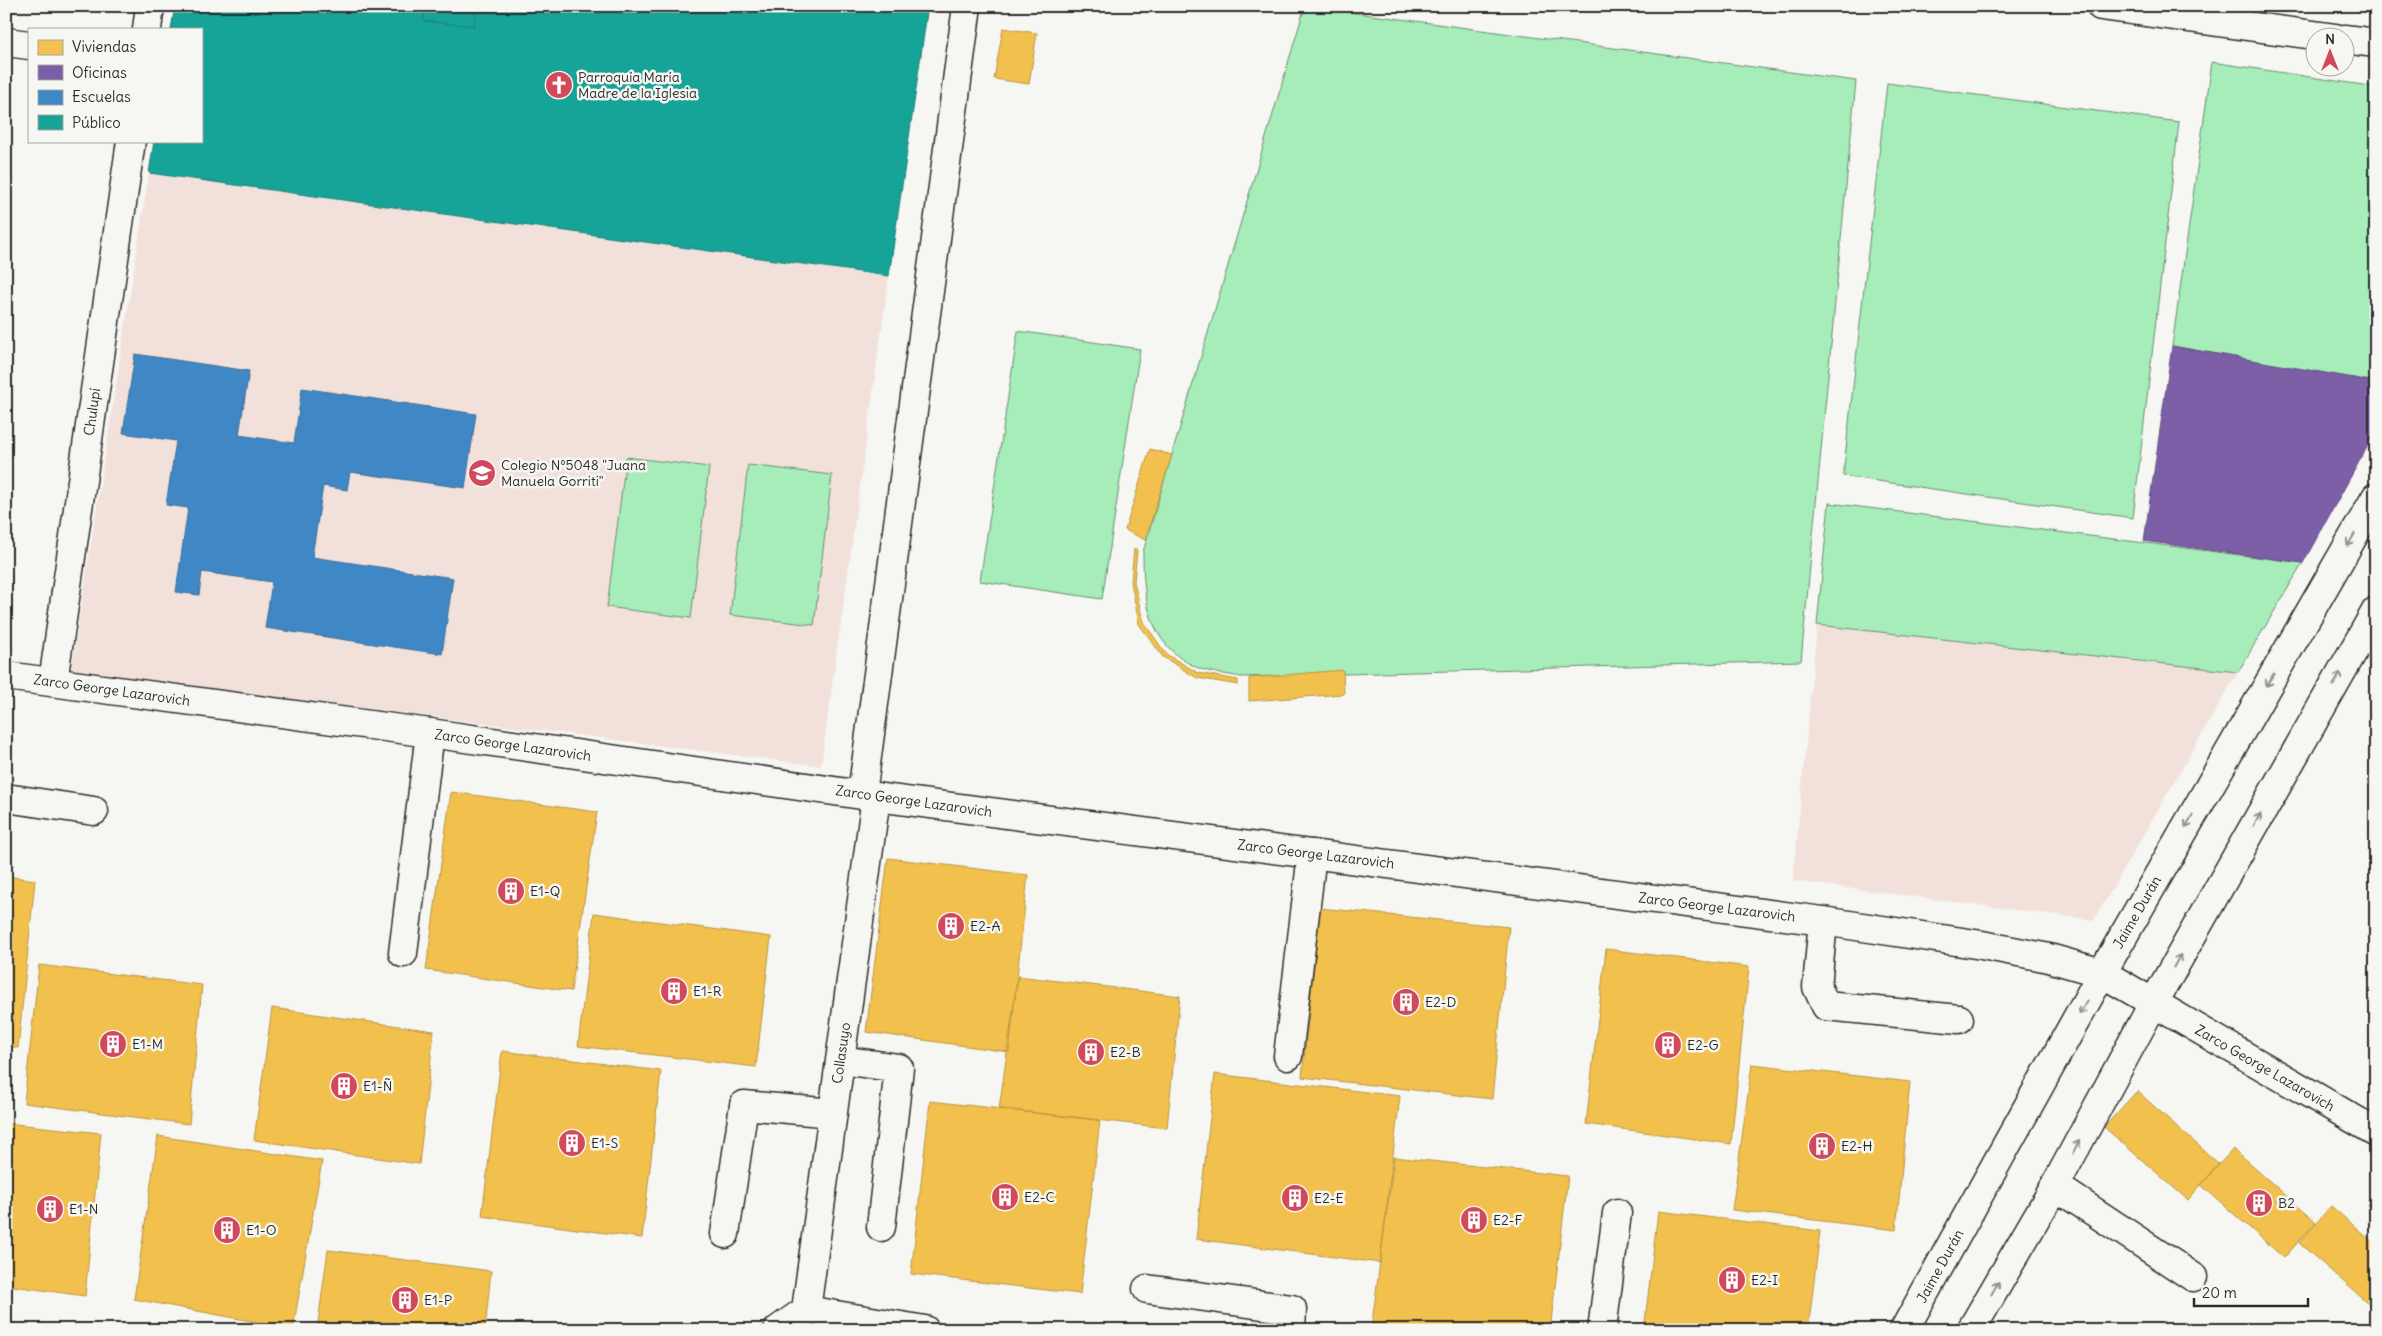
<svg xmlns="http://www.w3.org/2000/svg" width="2382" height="1336" font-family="Delius,sans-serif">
	<rect width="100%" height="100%" fill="#f6f6f2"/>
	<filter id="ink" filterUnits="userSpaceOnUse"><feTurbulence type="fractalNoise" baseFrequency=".02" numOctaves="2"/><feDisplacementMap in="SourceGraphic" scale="10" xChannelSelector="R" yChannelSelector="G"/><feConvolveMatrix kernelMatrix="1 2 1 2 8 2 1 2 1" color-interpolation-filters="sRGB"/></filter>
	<g filter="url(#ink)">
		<path fill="#f2e1db" d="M149 173 889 276 821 766 71 671Z
			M1817 625 2238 672 2094 920 1793 881Z"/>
		<path fill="#a7edb9" stroke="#698c72" d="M1305 6 1856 81 1801 661 1241 677C1227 674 1209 673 1196 667 1148 645 1143 598 1143 552Z
			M2212 62 2376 87V382L2172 346Z
			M1887 83 2179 122 2133 518 1843 476Z
			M1018 331 1140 349 1102 599 980 581Z
			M626 457 709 467 691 618 607 607Z
			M748 465 832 475 814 625 730 615Z
			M1829 503 2303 563 2238 672 1817 625Z"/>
		<path fill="#f2c14e" stroke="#b69444" d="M1003 28 1037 33 1029 84 994 79Z
			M2257 419 2316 454 2291 497 2304 506 2274 554 2220 515 2244 477 2230 467Z
			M1150 449 1172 455 1145 540 1125 530Z
			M1134 549 1137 550 1134 582 1143 621 1166 654 1198 673 1238 680V685L1197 678 1163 657 1139 624 1131 582Z
			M1343 670 1344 694 1249 701V678Z
			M451 792 597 812 571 991 426 970Z
			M888 858 1028 875 1009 1052 866 1032Z
			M6 876 35 880 18 1048 6 1046Z
			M1320 908 1509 927 1492 1099 1302 1077Z
			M594 913 771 937 756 1067 578 1046Z
			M1606 949 1749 967 1731 1144 1586 1124Z
			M39 965 202 985 189 1124 24 1103Z
			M1018 976 1180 996 1167 1128 999 1109Z
			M272 1008 434 1031 419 1164 254 1140Z
			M502 1051 661 1071 642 1238 482 1216Z
			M1752 1064 1910 1082 1896 1230 1732 1210Z
			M1215 1074 1400 1096 1380 1263 1196 1239Z
			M2137 1091 2219 1164 2188 1200 2104 1127Z
			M930 1101 1100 1120 1080 1294 911 1274Z
			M6 1123 101 1133 85 1296 6 1285Z
			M158 1136 322 1161 293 1329 134 1299Z
			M2233 1149 2316 1222 2284 1258 2201 1185Z
			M1394 1157 1568 1176 1550 1330H1371Z
			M2331 1206 2376 1245V1310L2299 1243Z
			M1658 1211 1820 1231 1808 1330H1644Z
			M328 1250 491 1271 485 1330H317Z"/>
		<path fill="#7b5ea7" stroke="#634f82" d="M2172 346 2376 382V431L2303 563 2144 541Z"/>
		<path fill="#3f88c5" stroke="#396c97" d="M135 354 249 371 239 435 294 443 302 388 476 414 465 488 350 472 347 490 323 486 312 557 453 578 442 654 265 628 272 582 202 572 199 595 176 592 188 508 166 505 176 441 123 433Z"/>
		<path fill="#17a398" stroke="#1d7f77" d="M175 6H928L889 276 149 173 154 141H201V29H171Z
			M425 6H496V9L476 7 474 26 424 21Z"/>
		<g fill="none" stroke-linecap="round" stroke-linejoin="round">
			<g stroke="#2b2b2b" stroke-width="31">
				<path id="street" d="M2101 6 2336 38
					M147 29 150 6
					M2344 39 2376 43
					M6 42 29 45
					M53 682 131 141
					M862 794 967 6
					M6 798 94 811
					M1823 921 1817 987 1826 1006 1959 1019
					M403 953 430 733
					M1288 1056 1312 854
					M840 1060 899 1068 881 1227
					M2055 1186 2193 1277
					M725 1234 744 1105 833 1113
					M1147 1289 1292 1309 1291 1330
					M806 1310 876 797
					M778 1330 806 1310 925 1330
					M1602 1330 1617 1213"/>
			</g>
			<g stroke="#2b2b2b" stroke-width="31">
				<path id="secondary" d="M6 676 430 733 876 797 1823 921 1982 945 2049 958 2102 973 2376 1132
					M1904 1330 2102 973 2376 497
					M1971 1330 2055 1186 2153 1004 2376 611"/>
			</g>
			<use href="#street" stroke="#f6f6f2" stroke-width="28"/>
			<use href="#secondary" stroke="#f6f6f2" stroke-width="28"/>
		</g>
		<defs><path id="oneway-shaft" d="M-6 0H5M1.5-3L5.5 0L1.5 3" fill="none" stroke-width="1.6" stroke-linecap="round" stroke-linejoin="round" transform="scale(1.25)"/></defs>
		<g stroke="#90908e">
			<use href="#oneway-shaft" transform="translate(2351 540) rotate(120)"/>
			<use href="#oneway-shaft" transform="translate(2337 679) rotate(-61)"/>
			<use href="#oneway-shaft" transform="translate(2270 680) rotate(120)"/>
			<use href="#oneway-shaft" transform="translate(2257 820) rotate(-61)"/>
			<use href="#oneway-shaft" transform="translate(2189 821) rotate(120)"/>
			<use href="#oneway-shaft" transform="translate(2177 961) rotate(-61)"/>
			<use href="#oneway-shaft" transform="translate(2083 1008) rotate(119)"/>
			<use href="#oneway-shaft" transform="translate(2076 1147) rotate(-62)"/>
			<use href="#oneway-shaft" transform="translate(1995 1288) rotate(-60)"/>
		</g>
	</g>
	<defs>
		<g id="church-disc" transform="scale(1.4375)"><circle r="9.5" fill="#d1495b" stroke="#f6f6f2"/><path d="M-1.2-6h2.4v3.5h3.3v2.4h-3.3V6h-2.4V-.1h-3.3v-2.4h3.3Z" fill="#fff"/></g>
		<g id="school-disc" transform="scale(1.4375)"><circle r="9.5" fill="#d1495b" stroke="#f6f6f2"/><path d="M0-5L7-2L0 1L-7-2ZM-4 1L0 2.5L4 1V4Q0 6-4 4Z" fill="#fff"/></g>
		<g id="building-disc" transform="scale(1.4375)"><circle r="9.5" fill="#d1495b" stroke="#f6f6f2"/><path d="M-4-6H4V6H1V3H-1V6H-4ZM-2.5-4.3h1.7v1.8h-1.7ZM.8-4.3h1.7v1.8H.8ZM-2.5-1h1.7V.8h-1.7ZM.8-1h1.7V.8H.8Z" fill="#fff"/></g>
	</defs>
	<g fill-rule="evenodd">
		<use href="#church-disc" x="559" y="85"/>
		<use href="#school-disc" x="482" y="473"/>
		<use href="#building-disc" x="511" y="891"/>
		<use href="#building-disc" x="951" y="926"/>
		<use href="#building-disc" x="674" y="991"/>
		<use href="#building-disc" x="1406" y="1002"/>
		<use href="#building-disc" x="113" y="1044"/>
		<use href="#building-disc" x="1668" y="1045"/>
		<use href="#building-disc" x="1091" y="1052"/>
		<use href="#building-disc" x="344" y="1086"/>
		<use href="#building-disc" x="572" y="1143"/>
		<use href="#building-disc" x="1822" y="1146"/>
		<use href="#building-disc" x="1005" y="1197"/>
		<use href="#building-disc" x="1295" y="1198"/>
		<use href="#building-disc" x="2259" y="1203"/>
		<use href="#building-disc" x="50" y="1209"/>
		<use href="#building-disc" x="1474" y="1220"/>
		<use href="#building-disc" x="227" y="1230"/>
		<use href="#building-disc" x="1732" y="1280"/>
		<use href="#building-disc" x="405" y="1300"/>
	</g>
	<g text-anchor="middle" stroke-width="5" stroke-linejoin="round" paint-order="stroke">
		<g font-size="14" fill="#2b2b2b" stroke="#f6f6f2" text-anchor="start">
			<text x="578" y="82">Parroquía María<tspan x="578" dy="16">Madre de la Iglesia</tspan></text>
			<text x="501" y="470">Colegio Nº5048 "Juana<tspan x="501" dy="16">Manuela Gorriti"</tspan></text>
			<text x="530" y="896">E1-Q</text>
			<text x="970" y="931">E2-A</text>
			<text x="693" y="996">E1-R</text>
			<text x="1425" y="1007">E2-D</text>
			<text x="132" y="1049">E1-M</text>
			<text x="1687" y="1050">E2-G</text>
			<text x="1110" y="1057">E2-B</text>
			<text x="363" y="1091">E1-Ñ</text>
			<text x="591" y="1148">E1-S</text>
			<text x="1841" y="1151">E2-H</text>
			<text x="1024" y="1202">E2-C</text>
			<text x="1314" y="1203">E2-E</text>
			<text x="2278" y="1208">B2</text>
			<text x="69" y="1214">E1-N</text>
			<text x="1493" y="1225">E2-F</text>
			<text x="246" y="1235">E1-O</text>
			<text x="1751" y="1285">E2-I</text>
			<text x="424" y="1305">E1-P</text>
		</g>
		<g font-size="14" fill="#2b2b2b" stroke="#f6f6f2">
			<text transform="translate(92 412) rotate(-82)" y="5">Chulupí</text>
			<text transform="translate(112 690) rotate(8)" y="5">Zarco George Lazarovich</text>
			<text transform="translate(513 745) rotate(8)" y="5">Zarco George Lazarovich</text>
			<text transform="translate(914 801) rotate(8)" y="5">Zarco George Lazarovich</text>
			<text transform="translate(1316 854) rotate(7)" y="5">Zarco George Lazarovich</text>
			<text transform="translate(1717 907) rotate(7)" y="5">Zarco George Lazarovich</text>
			<text transform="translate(2137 912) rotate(-60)" y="5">Jaime Durán</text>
			<text transform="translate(841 1053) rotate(-82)" y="5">Collasuyo</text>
			<text transform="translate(2265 1068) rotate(30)" y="5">Zarco George Lazarovich</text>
			<text transform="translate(1940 1266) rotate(-61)" y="5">Jaime Durán</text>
		</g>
	</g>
	<rect width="2382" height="1336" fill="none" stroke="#f6f6f2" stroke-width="25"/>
	<rect x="12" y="12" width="2357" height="1311" fill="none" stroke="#2b2b2b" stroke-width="2" filter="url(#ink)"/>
	<rect x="28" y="28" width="175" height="115" fill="#f6f6f2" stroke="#a5a5a2"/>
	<rect x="38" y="40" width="25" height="15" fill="#f2c14e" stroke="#a5a5a2"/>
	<text x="72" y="52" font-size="15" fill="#2b2b2b">Viviendas</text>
	<rect x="38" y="65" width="25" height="15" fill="#7b5ea7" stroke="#a5a5a2"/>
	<text x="72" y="78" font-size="15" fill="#2b2b2b">Oficinas</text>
	<rect x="38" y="90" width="25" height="15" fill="#3f88c5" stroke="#a5a5a2"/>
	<text x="72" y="102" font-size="15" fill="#2b2b2b">Escuelas</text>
	<rect x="38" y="115" width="25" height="15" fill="#17a398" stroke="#a5a5a2"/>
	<text x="72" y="128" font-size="15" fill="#2b2b2b">Público</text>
	<g transform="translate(2330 52)"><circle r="24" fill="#f6f6f2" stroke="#a5a5a2"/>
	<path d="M0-4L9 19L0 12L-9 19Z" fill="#d1495b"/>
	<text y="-8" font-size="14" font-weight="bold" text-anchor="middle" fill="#2b2b2b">N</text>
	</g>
	<path d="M2194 1298v8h114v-8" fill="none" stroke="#2b2b2b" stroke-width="2.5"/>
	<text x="2202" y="1298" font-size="15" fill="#2b2b2b" stroke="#f6f6f2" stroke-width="4" paint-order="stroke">20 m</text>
</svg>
